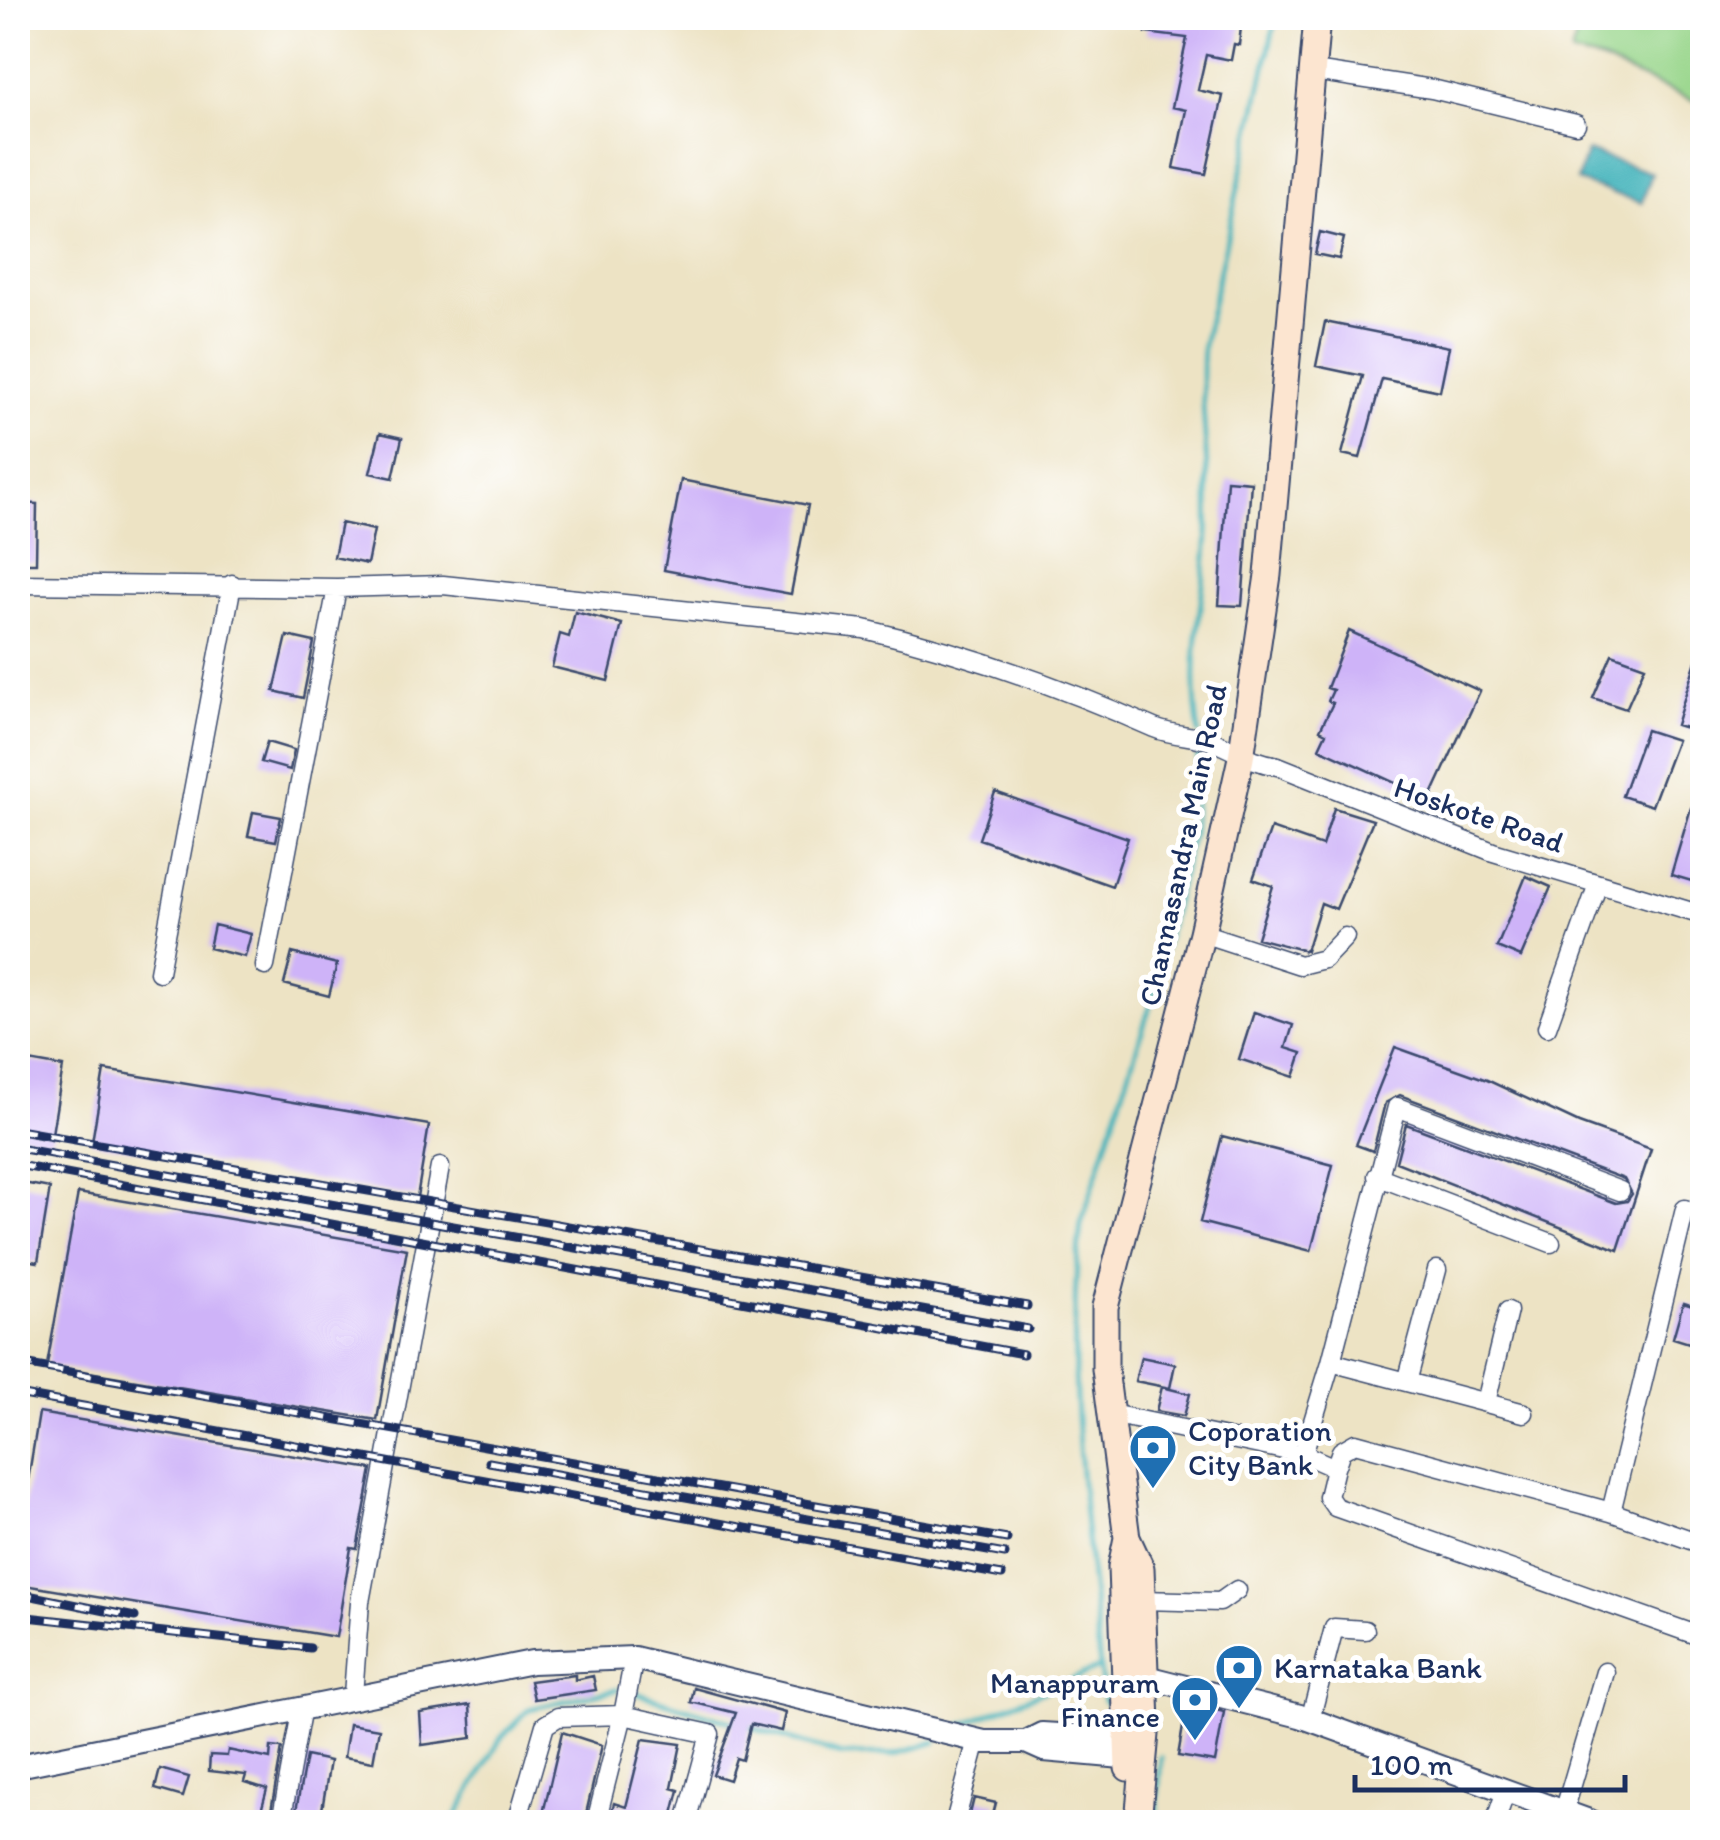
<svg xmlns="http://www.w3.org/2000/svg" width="1720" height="1840" font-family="Itim,sans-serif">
	<rect width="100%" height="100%" fill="#fff"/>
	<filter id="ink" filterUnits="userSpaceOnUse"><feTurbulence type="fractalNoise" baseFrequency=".01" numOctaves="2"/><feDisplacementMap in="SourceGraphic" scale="20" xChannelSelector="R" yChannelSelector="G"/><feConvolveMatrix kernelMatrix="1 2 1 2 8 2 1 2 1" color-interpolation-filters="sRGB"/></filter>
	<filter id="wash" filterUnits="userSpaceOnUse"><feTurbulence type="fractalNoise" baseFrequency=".0048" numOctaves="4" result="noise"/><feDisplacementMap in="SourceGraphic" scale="40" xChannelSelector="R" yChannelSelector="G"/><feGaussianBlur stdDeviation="2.25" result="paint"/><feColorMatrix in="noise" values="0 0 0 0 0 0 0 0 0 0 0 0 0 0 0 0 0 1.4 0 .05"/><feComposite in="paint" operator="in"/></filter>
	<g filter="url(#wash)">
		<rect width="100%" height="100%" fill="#ede3c4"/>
		<path fill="#99d68b" stroke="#5a8274" stroke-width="2.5" d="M1582 18H1702V104L1600 60 1571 54Z"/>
		<path fill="#44b4bb" stroke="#30728c" stroke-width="2.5" d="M1587 151 1652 173 1642 203 1577 181Z"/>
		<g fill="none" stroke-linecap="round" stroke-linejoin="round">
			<path stroke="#44b4bb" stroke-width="5" d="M1199 733C1187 659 1204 603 1208 532 1211 469 1199 408 1203 345L1276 18
				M632 1692 842 1755 892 1754 936 1742
				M1112 1710 1104 1701 1100 1668C1087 1521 1063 1371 1081 1224L1151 1003 1192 834 1199 744
				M957 1727 1099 1668
				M453 1822 501 1738 529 1709 618 1689
				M1156 1822 1161 1757"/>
		</g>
		<g id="blocks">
			<path fill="#ceb3f8" d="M1148 18H1242L1239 45 1234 44 1231 60 1206 55 1198 90 1223 96 1206 174 1174 168 1186 110 1172 107 1187 38 1146 33Z
				M1320 232 1344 238 1339 259 1315 254Z
				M1325 322 1449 347 1440 391 1382 379 1360 458 1342 454 1363 376 1316 366Z
				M380 433 402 438 393 478 370 473Z
				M681 480 808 505 791 594 664 570Z
				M1227 480 1251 482 1242 606 1219 605Z
				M18 503 37 504 36 563H18Z
				M341 523 374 530 367 564 334 557Z
				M575 612 622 624 608 681 552 667 560 634 569 637Z
				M1349 631 1480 691 1430 799 1319 748 1326 733 1320 730 1333 703 1328 701 1333 690 1327 688Z
				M287 636 314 642 303 698 274 691Z
				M1699 651 1702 652V733L1676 725Z
				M1612 654 1645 666 1626 709 1593 698Z
				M1646 730 1677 740 1652 806 1622 796Z
				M267 742 294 750 290 770 261 762Z
				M995 792 1128 838 1112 886 979 839Z
				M1334 808 1373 820 1336 909 1321 903 1306 951 1257 938 1273 886 1253 879 1271 828 1322 846Z
				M1691 808 1702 812V884L1671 875Z
				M253 812 281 817 276 841 248 836Z
				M1526 876 1551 887 1521 957 1497 947Z
				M214 925 251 934 245 957 209 948Z
				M292 953 337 964 329 996 284 984Z
				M1254 1012 1293 1025 1286 1048 1302 1053 1294 1077 1239 1059Z
				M1395 1047 1487 1080 1579 1123 1651 1149 1618 1250 1396 1162 1406 1124 1616 1203 1627 1201 1632 1194 1624 1179 1400 1095 1385 1103 1373 1151 1356 1145Z
				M18 1059 63 1067 51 1140 18 1134Z
				M104 1070 429 1125 417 1197 92 1142Z
				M1222 1136 1333 1165 1311 1251 1200 1222Z
				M18 1182 50 1188 38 1262 18 1259Z
				M78 1193 407 1249 377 1420 47 1365Z
				M1683 1303 1702 1309V1347L1673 1338Z
				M1141 1357 1175 1364 1170 1388 1135 1381Z
				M1162 1387 1190 1394 1184 1416 1156 1411Z
				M39 1413 372 1469 357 1549 351 1548 336 1637 18 1584V1512L19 1505H24Z
				M575 1675V1680L593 1676 596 1690 534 1699 530 1681Z
				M694 1688 785 1713 781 1731 751 1724 742 1760 736 1758 729 1780 713 1775 736 1713 691 1702Z
				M1187 1703 1224 1712 1215 1762 1178 1756Z
				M470 1705 472 1738 422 1745 420 1713Z
				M349 1724 379 1729 373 1762 344 1757Z
				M562 1732 602 1745 584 1822 542 1818Z
				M643 1739 681 1744 672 1788 679 1790 671 1822H609L614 1803 626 1807Z
				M271 1747 282 1748 269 1822H258L267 1789 244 1782 246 1775 209 1771 210 1755 227 1756 228 1750 270 1759Z
				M306 1756 330 1761 320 1822H294Z
				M160 1769 189 1777 183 1797 155 1789Z
				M974 1798 996 1803 991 1822H968Z"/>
		</g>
	</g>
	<g filter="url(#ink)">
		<use href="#blocks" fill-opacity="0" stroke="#3a4a6d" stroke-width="2.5"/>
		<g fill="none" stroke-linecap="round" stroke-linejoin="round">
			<g stroke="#3a4a6d" stroke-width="21">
				<path id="minor" d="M1314 71 1432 89 1576 124
					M18 584 337 588 443 585 864 629C962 652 1062 687 1154 728 1173 736 1195 735 1214 742 1237 751 1252 762 1278 766L1493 852 1702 915
					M1202 933 1300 965 1324 959 1345 937
					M265 966 337 588
					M159 972 232 584
					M1547 1027 1598 884
					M1377 1176 1551 1243
					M1331 1362 1397 1107 1620 1191
					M1407 1382 1437 1270
					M1486 1402 1508 1311
					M1111 1414 1303 1454 1331 1362 1524 1413
					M1303 1454 1335 1468 1328 1497 1335 1507 1702 1637
					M1335 1468 1341 1451 1355 1443 1611 1512 1702 1544
					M1611 1512 1685 1209
					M1141 1600 1220 1602 1237 1590
					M353 1695 360 1602 440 1167
					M1310 1720 1334 1628 1365 1630
					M1564 1812 1605 1672
					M281 1822 301 1712
					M517 1822 545 1725 558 1717 623 1715 634 1658
					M596 1822 623 1715 710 1734 686 1822
					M955 1822 977 1740
					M1495 1822 1506 1791"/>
			</g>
			<g stroke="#3a4a6d" stroke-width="26">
				<path id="tertiary" d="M1130 1673 1300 1716 1592 1822
					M1026 1742 1044 1750 1145 1759
					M18 1766 532 1662 634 1658 984 1742H1026L1042 1734 1141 1740"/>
			</g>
			<g stroke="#3a4a6d" stroke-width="29">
				<path id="secondary" d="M1127 1538 1121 1567 1128 1768
					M1138 1822 1147 1723 1141 1568 1127 1538 1105 1369V1307L1202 933 1241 758 1268 575 1317 18"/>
			</g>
			<use href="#minor" stroke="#fff" stroke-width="18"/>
			<use href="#tertiary" stroke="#fff" stroke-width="22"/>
			<use href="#secondary" stroke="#fce5d0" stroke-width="25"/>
			<g stroke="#1b2f5e" stroke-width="9">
				<path id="rail" d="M18 1130 1027 1306
					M18 1148 1028 1329
					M18 1165 1023 1354
					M18 1363 1007 1539
					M18 1394 1002 1575
					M489 1462 1005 1554
					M18 1593 135 1617
					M18 1616 310 1648"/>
			</g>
			<use href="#rail" stroke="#fff" stroke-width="5" stroke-dasharray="15" stroke-linecap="butt"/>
		</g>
	</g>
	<defs>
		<g id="bank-pin" transform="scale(2.5)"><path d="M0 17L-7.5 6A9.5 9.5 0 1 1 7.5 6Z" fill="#1f6fb2" stroke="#fff"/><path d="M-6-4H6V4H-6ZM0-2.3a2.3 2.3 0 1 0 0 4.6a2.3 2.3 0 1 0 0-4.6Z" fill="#fff"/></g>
	</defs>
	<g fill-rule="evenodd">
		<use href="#bank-pin" x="1153" y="1448"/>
		<use href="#bank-pin" x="1239" y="1668"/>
		<use href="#bank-pin" x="1195" y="1700"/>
	</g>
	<g text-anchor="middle" stroke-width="10" stroke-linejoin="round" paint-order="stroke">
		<g font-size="30" fill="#1b2f5e" stroke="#fff">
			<text transform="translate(1479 815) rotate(19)" y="10">Hoskote Road</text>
			<text transform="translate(1183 845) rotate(-78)" y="10">Channasandra Main Road</text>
		</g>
		<g font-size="30" fill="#1b2f5e" stroke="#fff" text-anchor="start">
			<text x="1188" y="1441">Coporation<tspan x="1188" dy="34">City Bank</tspan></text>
			<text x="1274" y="1678">Karnataka Bank</text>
			<text x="1160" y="1693" text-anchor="end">Manappuram<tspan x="1160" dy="34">Finance</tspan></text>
		</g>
	</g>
	<rect width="1720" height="1840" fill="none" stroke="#fff" stroke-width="60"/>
	<path d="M1355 1775v15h270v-15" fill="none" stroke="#1b2f5e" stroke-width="5"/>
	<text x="1370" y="1775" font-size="30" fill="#1b2f5e" stroke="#ffffff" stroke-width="8" paint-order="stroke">100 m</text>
</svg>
